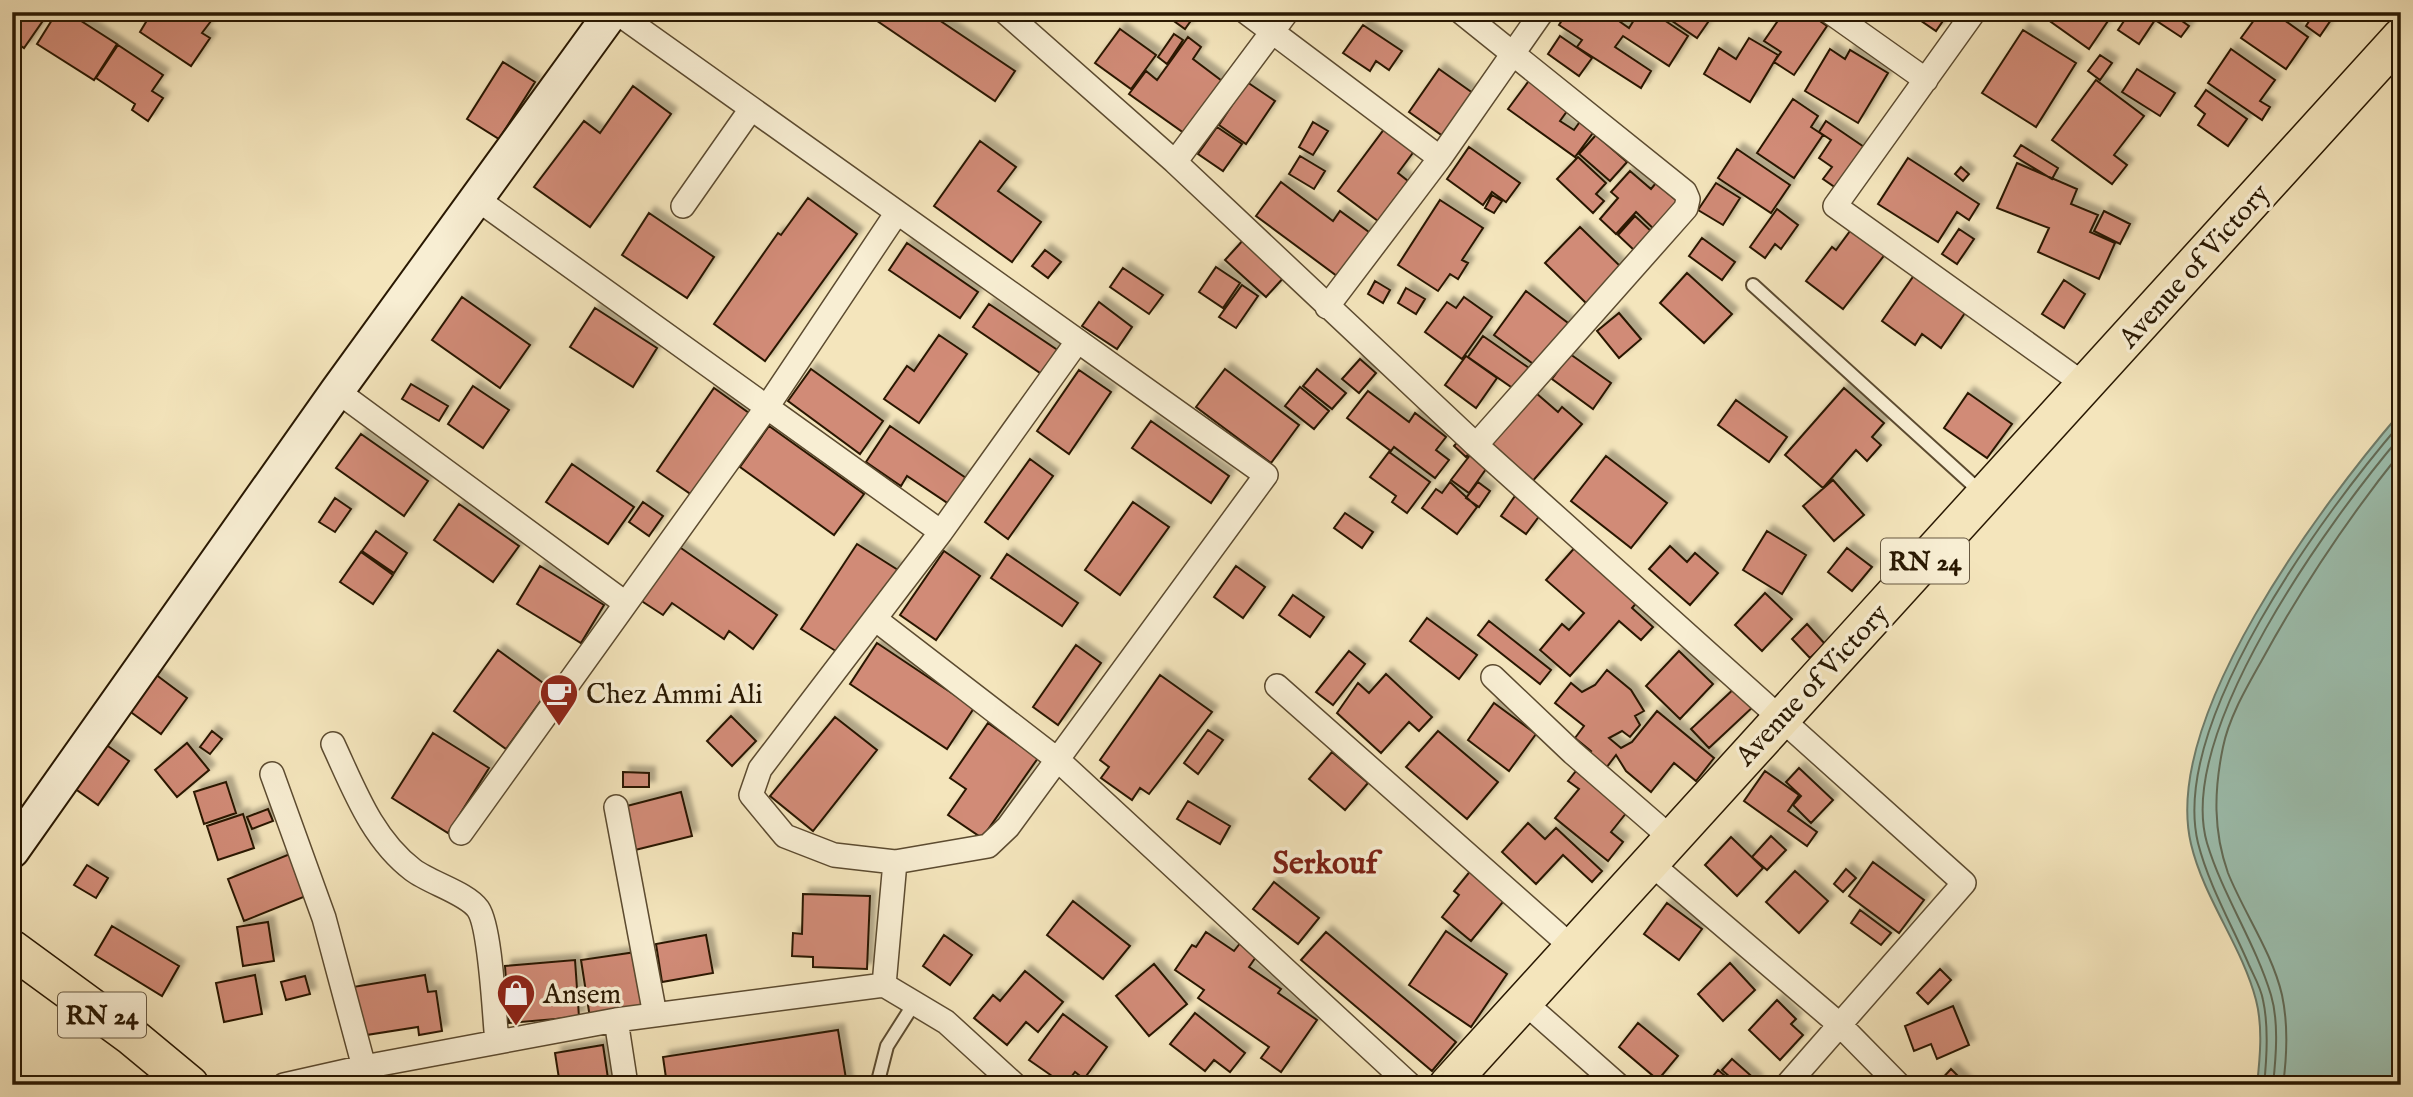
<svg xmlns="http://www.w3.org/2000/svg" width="2413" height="1097" font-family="'IM FELL English',serif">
	<defs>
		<filter id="shadow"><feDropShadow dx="6" dy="-6" stdDeviation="2" flood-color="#0004"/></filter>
	</defs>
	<rect width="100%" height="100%" fill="#f4e5bc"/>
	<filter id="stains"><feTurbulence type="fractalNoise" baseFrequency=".00286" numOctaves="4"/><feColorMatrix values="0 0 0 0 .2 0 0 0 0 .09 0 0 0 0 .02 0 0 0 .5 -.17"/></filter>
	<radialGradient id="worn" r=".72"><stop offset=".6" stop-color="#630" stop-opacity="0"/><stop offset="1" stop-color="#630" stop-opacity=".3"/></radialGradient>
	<path fill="#9cbfaf" stroke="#6e7c6a" stroke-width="2" d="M2401 412V1085H2257C2260 1058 2263 1027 2256 1000 2242 946 2204 899 2191 844 2161 717 2322 504 2401 412Z"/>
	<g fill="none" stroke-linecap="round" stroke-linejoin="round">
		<path stroke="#626c58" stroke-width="2" d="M2264 1085C2267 1057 2269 1027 2263 1000 2261 988 2254 976 2249 965 2232 925 2209 886 2198 843 2169 722 2325 511 2401 423
			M2273 1085C2276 1057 2279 1022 2271 995 2255 942 2223 896 2207 843 2175 732 2331 518 2401 436
			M2283 1085C2287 1056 2288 1023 2282 995 2272 952 2244 913 2228 873 2213 831 2214 790 2223 747 2229 717 2247 687 2262 660 2302 587 2348 518 2401 452"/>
	</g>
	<path fill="#d18b77" stroke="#291802" stroke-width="2" filter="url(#shadow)" d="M12 12H49L24 48 12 40Z
		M57 12H67L117 44 94 80 37 44Z
		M121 12H136L131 19Z
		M152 12H207L214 17 202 33 210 38 191 66 140 32Z
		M864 12H927L1015 71 995 101Z
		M1175 12H1197L1185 29 1171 19Z
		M1567 12H1606L1629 28 1639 12H1652L1688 36 1669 66 1623 36 1615 47 1651 71 1641 88 1577 47 1582 40 1559 25Z
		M1659 12H1715L1697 38Z
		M1784 12H1807L1827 26 1794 75 1774 62 1781 52 1764 41Z
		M1908 12H1949L1936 31Z
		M2037 12H2114L2089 49Z
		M2130 12H2169L2189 26 2181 37 2155 20 2139 44 2118 30Z
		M2260 12H2273L2308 37 2286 69 2241 38Z
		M2303 12H2332L2335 14 2320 36 2306 26 2311 18Z
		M1363 25 1402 51 1389 70 1376 61 1370 71 1343 53Z
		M1120 29 1156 55 1131 89 1095 63Z
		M2023 30 2076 63 2036 127 1982 93Z
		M1174 34 1183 40 1167 64 1158 57Z
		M1560 36 1592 58 1579 76 1548 54Z
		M1188 37 1201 47 1193 59 1222 81 1184 133 1129 94 1146 71 1157 80Z
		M1749 38 1778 55 1750 102 1704 74 1719 48 1736 59Z
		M118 45 163 75 152 91 163 98 148 121 132 110 135 104 96 78Z
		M1830 49 1845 59 1850 50 1888 73 1858 123 1805 91Z
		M2231 49 2275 80 2260 101 2270 107 2262 120 2208 83Z
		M2100 55 2112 63 2100 80 2088 71Z
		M503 62 535 82 499 139 467 119Z
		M1439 69 1477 96 1447 139 1409 112Z
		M2137 69 2175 93 2160 116 2122 92Z
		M1531 78 1570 107 1560 121 1574 130 1584 116 1598 126 1575 157 1508 109Z
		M2096 80 2144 116 2114 155 2127 165 2112 184 2052 140Z
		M1247 82 1275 101 1246 144 1219 125Z
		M633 86 671 114 590 227 534 187 584 121 600 133Z
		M2206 90 2247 119 2228 146 2198 125 2205 114 2195 106Z
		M1793 99 1818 116 1811 127 1823 135 1794 178 1757 153Z
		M1826 121 1867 149 1839 190 1823 179 1832 167 1819 158 1831 140 1819 132Z
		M1313 122 1328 131 1313 155 1299 147Z
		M1217 127 1242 144 1223 171 1198 154Z
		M1385 128 1415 150 1398 173 1408 181 1378 221 1338 191Z
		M1596 135 1627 162 1610 181 1579 154Z
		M980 141 1016 167 998 191 1041 222 1012 262 934 206Z
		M2021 145 2058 168 2052 179 2014 156Z
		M1469 147 1520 183 1506 202 1492 192 1483 205 1447 179Z
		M1737 149 1790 185 1771 213 1718 178Z
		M1300 156 1325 171 1314 189 1289 174Z
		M1578 157 1606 183 1596 194 1604 201 1593 213 1557 179Z
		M1908 158 1979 204 1969 220 1957 212 1938 242 1878 204Z
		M2017 163 2077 189 2071 204 2098 215 2090 232 2115 243 2099 279 2038 252 2049 228 1997 208Z
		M1961 167 1969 174 1963 181 1955 174Z
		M1630 171 1651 189 1656 183 1683 206 1658 233 1636 212 1616 234 1600 219 1618 198 1611 192Z
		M1281 182 1333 221 1340 211 1373 235 1341 279 1256 216Z
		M1716 183 1740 198 1723 225 1698 210Z
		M1492 195 1502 201 1494 213 1485 208Z
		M808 198 857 234 765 361 714 324 778 233 781 235Z
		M1440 200 1483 228 1462 260 1468 263 1458 279 1450 274 1438 291 1398 265Z
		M1777 209 1798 225 1781 249 1775 244 1765 258 1750 247Z
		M2104 211 2130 224 2120 244 2094 231Z
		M649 213 714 257 687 298 622 255Z
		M1635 216 1652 232 1635 251 1618 235Z
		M1580 227 1622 268 1587 304 1545 263Z
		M1853 227 1886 253 1843 309 1806 281 1832 247 1836 250Z
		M1959 229 1974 239 1957 264 1942 254Z
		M1245 238 1286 275 1266 297 1225 260Z
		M1702 238 1735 262 1722 280 1689 256Z
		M907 243 978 292 960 318 889 270Z
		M1045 250 1061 262 1048 278 1032 266Z
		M1216 267 1240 283 1223 308 1199 292Z
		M1123 268 1163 295 1149 314 1110 287Z
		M1687 273 1732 314 1704 343 1660 303Z
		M1915 274 1967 310 1941 348 1922 334 1915 345 1882 321Z
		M2064 280 2085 294 2064 328 2042 314Z
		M1375 281 1390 290 1383 303 1368 294Z
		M1242 285 1258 296 1236 328 1219 317Z
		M1406 288 1425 299 1416 314 1398 303Z
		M1526 291 1572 326 1540 369 1494 335Z
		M462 297 530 345 500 388 432 340Z
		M1464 297 1492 317 1462 359 1425 332 1447 302 1456 308Z
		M1099 302 1132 327 1117 349 1082 326Z
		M989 304 1059 351 1043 375 973 327Z
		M595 308 657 348 633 387 570 347Z
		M1619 313 1641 339 1619 358 1597 331Z
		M939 335 967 354 919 423 884 399 907 366 914 371Z
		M1483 336 1529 368 1514 389 1468 357Z
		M1570 354 1611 383 1593 409 1552 379Z
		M1466 356 1497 378 1476 408 1445 385Z
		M1360 359 1376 373 1359 393 1342 379Z
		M811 369 883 421 860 454 788 401Z
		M1225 369 1299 425 1271 463 1196 407Z
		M1317 369 1346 393 1332 409 1303 386Z
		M1079 370 1111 392 1069 454 1037 431Z
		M411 384 448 406 439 421 402 399Z
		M473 386 509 410 483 448 448 424Z
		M1300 387 1329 411 1314 429 1285 406Z
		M714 388 749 413 692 495 657 471Z
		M1844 388 1884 423 1872 437 1881 445 1867 461 1856 450 1823 488 1785 455Z
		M1368 391 1409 422 1415 413 1446 437 1436 450 1449 460 1435 478 1394 447 1391 451 1347 418Z
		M1536 393 1558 412 1562 407 1582 424 1531 483 1485 442Z
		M1968 393 2012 424 1987 458 1944 428Z
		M1736 400 1787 437 1769 462 1718 425Z
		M1151 421 1229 476 1211 503 1132 448Z
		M769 426 864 494 834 535 740 467Z
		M890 426 966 478 949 504 907 476 901 486 866 462Z
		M361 434 428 481 404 516 336 468Z
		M1460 439 1472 450 1466 457 1454 446Z
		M1474 450 1491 462 1469 493 1451 480Z
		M1389 452 1430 482 1407 513 1392 502 1396 496 1370 477Z
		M1606 456 1667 503 1631 548 1571 501Z
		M1030 459 1053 476 1008 539 985 522Z
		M572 464 634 507 608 544 546 502Z
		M1833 480 1864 515 1834 541 1803 506Z
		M1450 482 1477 507 1457 534 1422 508 1436 489 1442 493Z
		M1478 482 1490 491 1479 507 1466 498Z
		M1515 496 1540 515 1526 534 1501 516Z
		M335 498 351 509 335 532 319 522Z
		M643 502 663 516 649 536 629 522Z
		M1133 502 1169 527 1120 595 1085 570Z
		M459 504 519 546 493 582 434 540Z
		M1345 513 1373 532 1362 548 1334 528Z
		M376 531 407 553 394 573 362 551Z
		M1767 531 1806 555 1782 594 1743 570Z
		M857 544 898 570 842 655 801 629Z
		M1578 544 1640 599 1632 608 1653 627 1641 640 1619 621 1570 676 1540 650 1562 624 1569 630 1584 613 1546 580Z
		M678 546 777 615 753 649 729 631 724 639 672 603 663 615 640 600Z
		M1670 546 1687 562 1695 553 1718 573 1690 605 1649 569Z
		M1847 548 1872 567 1852 591 1828 572Z
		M944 551 980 576 936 640 900 615Z
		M361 552 393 575 373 604 340 582Z
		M1007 554 1078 603 1062 626 991 578Z
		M540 566 604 605 581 643 517 604Z
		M1236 566 1265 587 1243 618 1214 597Z
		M1765 593 1792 619 1762 651 1735 625Z
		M1293 595 1324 617 1310 637 1279 615Z
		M1427 618 1477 655 1459 679 1410 641Z
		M1489 621 1551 670 1540 684 1478 635Z
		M1807 624 1825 644 1810 658 1792 639Z
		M877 643 974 708 947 749 850 684Z
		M1076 645 1101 663 1058 725 1033 707Z
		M498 650 550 688 506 749 454 711Z
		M1349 651 1365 664 1333 705 1316 692Z
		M1679 651 1713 684 1680 719 1646 686Z
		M1607 670 1631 690 1644 711 1635 716 1640 725 1630 737 1622 731 1609 738 1621 748 1632 742 1657 711 1714 758 1696 781 1674 763 1651 792 1626 771 1616 755 1603 772 1585 757 1591 751 1575 738 1584 726 1555 703 1571 683 1582 692 1595 685Z
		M155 674 187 698 161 734 128 710Z
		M1386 674 1432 717 1419 731 1409 722 1381 753 1337 713 1358 683 1369 693Z
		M1160 675 1212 712 1149 794 1140 788 1132 800 1101 778 1109 767 1100 760Z
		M1738 685 1756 704 1709 748 1691 729Z
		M1494 703 1536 734 1509 771 1468 740Z
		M731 716 756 741 732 766 707 741Z
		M835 717 877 750 813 831 770 796Z
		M988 723 1038 758 982 838 948 815 966 789 950 778Z
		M1208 730 1223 740 1198 774 1184 763Z
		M212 731 222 739 210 754 200 747Z
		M1438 731 1498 782 1467 819 1406 767Z
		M433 733 489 768 448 833 392 798Z
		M187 743 209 770 177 797 155 770Z
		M105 744 129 761 98 805 74 788Z
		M1332 752 1368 783 1345 810 1309 779Z
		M1799 768 1833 800 1811 823 1793 805 1801 796 1786 782Z
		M1576 771 1627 812 1611 832 1623 842 1608 861 1555 818 1579 789 1568 781Z
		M1765 771 1799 795 1788 811 1817 832 1807 846 1744 801Z
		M623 772 649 773V787H623Z
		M226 782 236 813 204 824 194 792Z
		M681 792 692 836 635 850 623 807Z
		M1188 801 1230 826 1220 844 1177 819Z
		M268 809 273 821 252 829 247 817Z
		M243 814 254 848 218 860 207 826Z
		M1528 823 1545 839 1556 828 1602 871 1592 882 1563 855 1536 884 1502 852Z
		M1771 836 1786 850 1767 870 1752 857Z
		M1731 837 1763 868 1737 896 1705 865Z
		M290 854 306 896 244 921 228 879Z
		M1873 862 1924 900 1899 933 1849 896Z
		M87 865 108 878 96 898 74 885Z
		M1472 869 1507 897 1471 941 1442 917 1459 895 1454 891Z
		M1846 869 1856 878 1843 892 1834 884Z
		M1795 871 1828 901 1799 933 1766 902Z
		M1274 882 1319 918 1298 944 1253 909Z
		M803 894 870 896 867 969 813 967V957L792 956 793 933 802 934Z
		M1073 901 1130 946 1103 979 1047 935Z
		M1667 903 1702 929 1679 960 1644 934Z
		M1860 910 1891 933 1881 945 1851 923Z
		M268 922 274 961 243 966 237 927Z
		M112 926 179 966 162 996 95 955Z
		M1446 931 1507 974 1471 1027 1409 985Z
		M1206 932 1234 951 1241 942 1258 954 1249 967 1281 989 1278 993 1317 1020 1281 1072 1261 1058 1269 1047 1198 998 1204 990 1175 970 1192 945 1196 947Z
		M1326 932 1456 1042 1432 1071 1301 960Z
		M706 935 713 973 662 982 656 944Z
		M944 935 972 955 950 985 923 966Z
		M636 952 644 1009 590 1018 581 960Z
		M575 960 579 1017 509 1023 505 966Z
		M1730 963 1755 990 1723 1021 1698 994Z
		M1154 964 1187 1004 1149 1036 1116 996Z
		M1940 969 1951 980 1928 1004 1917 993Z
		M1025 971 1063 1002 1038 1032 1026 1022 1007 1045 974 1018 993 995 1000 1001Z
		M255 975 262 1014 224 1022 216 983Z
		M425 975 428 992 436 991 442 1031 419 1035 418 1027 360 1036 353 987Z
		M305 976 310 994 286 1000 281 982Z
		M1777 1000 1796 1019 1791 1024 1803 1035 1780 1060 1749 1030Z
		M1953 1006 1969 1045 1937 1059 1931 1044 1914 1051 1905 1026Z
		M1195 1013 1245 1053 1230 1072 1214 1060 1205 1071 1170 1044Z
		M1063 1014 1107 1047 1084 1079 1075 1072 1065 1085 1029 1060Z
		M1638 1023 1678 1056 1658 1080 1619 1047Z
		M838 1030 847 1085H667L663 1057Z
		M603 1045 609 1085H560L555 1053Z
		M1732 1059 1757 1081 1753 1085H1739L1722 1070Z
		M1951 1069 1967 1085 1937 1084Z
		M1718 1070 1736 1085H1706Z"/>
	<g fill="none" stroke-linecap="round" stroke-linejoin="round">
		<g stroke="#5c4b30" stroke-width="16">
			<path id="service" d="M1753 285 1983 494
				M877 1085 887 1046 915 1002"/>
		</g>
		<g stroke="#5c4b30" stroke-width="26">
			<path id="minor" d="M616 12 1266 475 1008 827 988 846 895 862 884 985
				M1005 12 1175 162 1476 445 1964 883 1787 1085
				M1246 12 1440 158
				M1461 12 1685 192 1688 199 1686 208 1476 445
				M1830 12 1926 80
				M1974 12 1835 206 2085 385
				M1175 162 1287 12
				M477 199 941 532
				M683 206 751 109
				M1327 307 1440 158 1542 12
				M337 391 625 603
				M875 619 1058 760 1410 1085
				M1493 677 1573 753 1670 837
				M1277 686 1573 948
				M333 744C354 789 372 839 413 870 430 883 467 893 478 909 491 928 494 1015 497 1042
				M272 774 324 918 364 1067
				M616 807 655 1015
				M461 833 767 407 896 214
				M895 862 834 855 785 836 751 795 760 769 941 532 1077 342
				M1649 862 1840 1025 1899 1085
				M1524 1002 1618 1085
				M616 1020 626 1085
				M284 1085 364 1067 616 1020 884 985 946 1022 1015 1085"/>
		</g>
		<g stroke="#291802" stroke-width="37">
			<path id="secondary" d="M12 851 337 391 612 12"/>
		</g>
		<g stroke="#291802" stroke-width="40">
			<path id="primary" d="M12 949 131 1036 190 1085
				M1448 1085 2401 37"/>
		</g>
		<use href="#service" stroke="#f8eed3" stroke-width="12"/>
		<use href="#minor" stroke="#f8eed3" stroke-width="23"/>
		<use href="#secondary" stroke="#f8eed3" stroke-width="33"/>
		<use href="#primary" stroke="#f4e5bc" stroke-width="37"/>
	</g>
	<defs>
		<g id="cafe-pin" transform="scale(2.0125)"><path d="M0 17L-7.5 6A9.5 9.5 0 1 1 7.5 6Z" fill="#8f2418" stroke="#f8eed3"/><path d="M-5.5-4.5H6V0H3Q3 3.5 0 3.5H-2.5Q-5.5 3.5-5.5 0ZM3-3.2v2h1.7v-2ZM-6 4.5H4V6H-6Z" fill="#fff"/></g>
		<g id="shop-pin" transform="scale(2.0125)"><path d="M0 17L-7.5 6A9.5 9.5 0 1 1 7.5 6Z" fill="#8f2418" stroke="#f8eed3"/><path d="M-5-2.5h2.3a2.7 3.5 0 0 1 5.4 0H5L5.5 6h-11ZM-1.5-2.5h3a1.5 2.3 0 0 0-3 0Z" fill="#fff"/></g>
	</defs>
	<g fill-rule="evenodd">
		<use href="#cafe-pin" x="559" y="693"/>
		<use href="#shop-pin" x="516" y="993"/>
	</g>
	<g text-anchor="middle" stroke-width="7" stroke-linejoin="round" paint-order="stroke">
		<g fill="#f8eed3" stroke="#675841" stroke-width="2">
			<rect x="1881" y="538.5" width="88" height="45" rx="5"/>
			<rect x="58" y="992.5" width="88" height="45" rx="5"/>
		</g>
		<g font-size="26" font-weight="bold" fill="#291802">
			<text x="1925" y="570">RN 24</text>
			<text x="102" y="1024">RN 24</text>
		</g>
		<g font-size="28" fill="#291802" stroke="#f8eed3">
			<text transform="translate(2193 265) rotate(-48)" y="10">Avenue of Victory</text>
			<text transform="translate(1811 684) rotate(-47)" y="10">Avenue of Victory</text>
		</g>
		<g font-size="28" fill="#291802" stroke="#f8eed3" text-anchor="start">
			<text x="586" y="703">Chez Ammi Ali</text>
			<text x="543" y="1003">Ansem</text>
		</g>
		<g font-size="32" font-weight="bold" fill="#7a1f14" stroke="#f8eed3">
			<text x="1325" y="873">Serkouf</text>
		</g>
	</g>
	<rect width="2413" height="1097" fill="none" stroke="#f4e5bc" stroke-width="42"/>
	<rect x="14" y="14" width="2385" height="1069" fill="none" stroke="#291802" stroke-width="3.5"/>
	<rect x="21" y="21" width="2371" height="1055" fill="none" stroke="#291802" stroke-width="2"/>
	<rect width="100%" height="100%" filter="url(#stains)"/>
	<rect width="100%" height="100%" fill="url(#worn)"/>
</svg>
